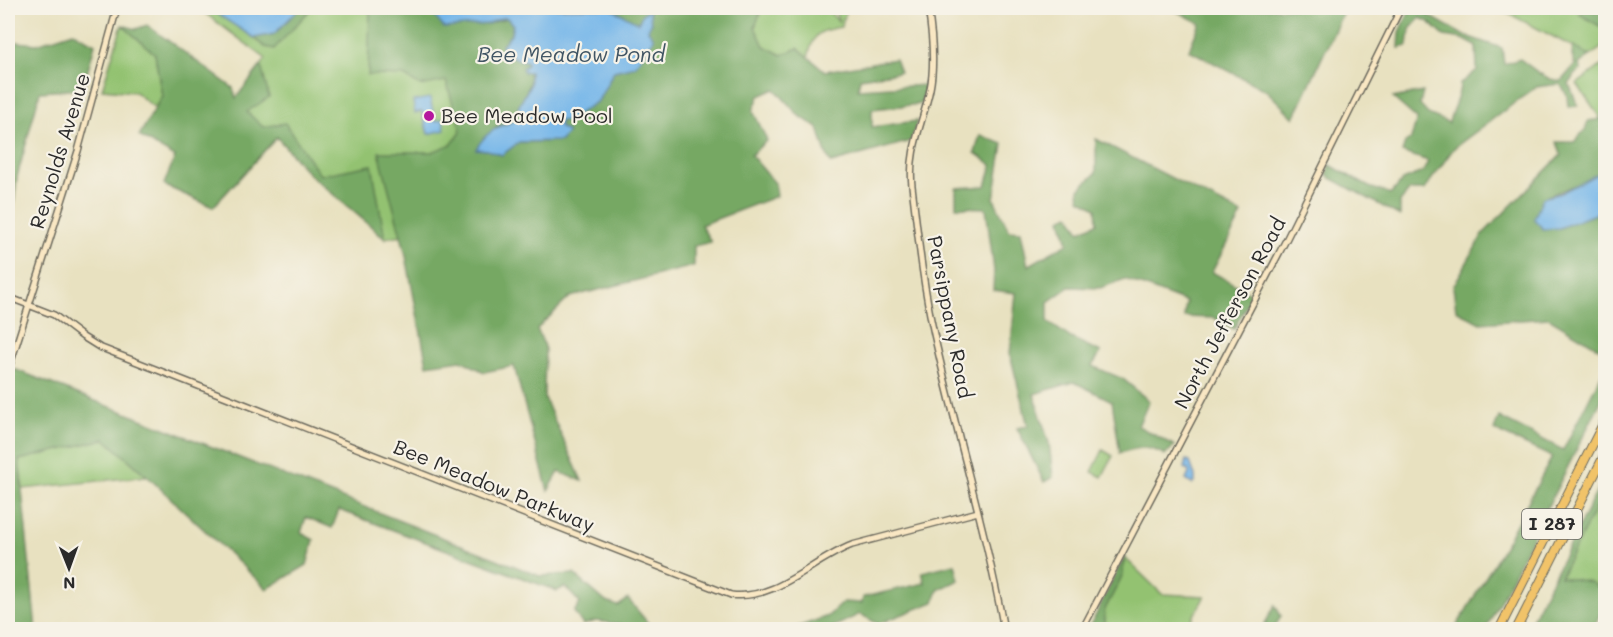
<svg xmlns="http://www.w3.org/2000/svg" width="1613" height="637" font-family="Mali,sans-serif">
	<rect width="100%" height="100%" fill="#f7f3e8"/>
	<filter id="ink" filterUnits="userSpaceOnUse"><feTurbulence type="fractalNoise" baseFrequency=".0167" numOctaves="2"/><feDisplacementMap in="SourceGraphic" scale="12" xChannelSelector="R" yChannelSelector="G"/><feConvolveMatrix kernelMatrix="1 2 1 2 8 2 1 2 1" color-interpolation-filters="sRGB"/></filter>
	<filter id="wash" filterUnits="userSpaceOnUse"><feTurbulence type="fractalNoise" baseFrequency=".008" numOctaves="4" result="noise"/><feDisplacementMap in="SourceGraphic" scale="24" xChannelSelector="R" yChannelSelector="G"/><feGaussianBlur stdDeviation="1.35" result="paint"/><feColorMatrix in="noise" values="0 0 0 0 0 0 0 0 0 0 0 0 0 0 0 0 0 1.4 0 .05"/><feComposite in="paint" operator="in"/></filter>
	<g filter="url(#wash)">
		<rect width="100%" height="100%" fill="#e8e1c0"/>
		<path fill="#93c271" stroke="#5f764e" stroke-width="1.5" d="M198 8H684L542 212 385 238 308 173 277 137 213 207 168 187 266 59Z
			M762 8H826L839 22 834 8H847L841 27C817 31 814 33 808 57L798 48 783 56 764 46 754 26Z
			M1498 8H1605V12L1584 10 1579 14 1605 29V45L1590 56Z
			M122 25 155 54 162 96 155 108 135 92 102 89Z
			M1605 63V121L1601 119 1577 84Z
			M105 439 147 476 23 489 19 460Z
			M1103 450 1113 456 1102 477 1092 472Z
			M1605 503V592L1604 593 1590 582 1560 577 1596 507Z
			M1124 557 1162 594 1205 596 1186 629H1106L1104 611 1123 574Z"/>
		<path fill="#76a863" stroke="#506a47" stroke-width="1.5" d="M300 8H312L274 49 265 47 254 38 274 34Z
			M370 8H429L431 12 487 24 507 18 513 25 511 34 502 45C508 55 513 59 526 61 534 82 528 89 518 108L525 117 496 127 477 149 487 150 502 155 519 142 561 141 560 121 598 101 614 71 635 66 654 38 640 24 610 8H762L755 27 764 46 782 55 798 48 825 71 895 59 900 72 860 78 858 89 926 85 921 104 872 109V127L917 121 911 141 831 163 825 151 818 128 798 115 775 89 759 96 753 111 767 140 751 155 775 183 777 196 701 225 711 242 694 246V266L570 297 537 329 545 347 544 397 582 481 559 472 548 491 514 366 484 372 461 360 427 365 405 251 379 152H432L452 144 461 131 446 81 420 86 404 76 368 75Z
			M1170 8H1345L1294 118 1267 91 1189 50 1200 23Z
			M1411 8H1416L1463 35 1502 48 1504 64 1520 59 1539 73 1550 79 1561 81 1575 65 1572 56 1573 46 1590 56 1579 64 1581 70 1574 75 1569 84 1578 106 1568 107 1567 95 1560 84 1536 87 1454 148 1424 190H1410L1400 202V216L1327 176 1330 165 1369 187 1391 194 1403 180 1423 172 1428 161 1402 152 1405 143 1411 139 1417 119 1393 98 1423 92 1420 105 1428 114 1449 123C1451 109 1460 98 1460 84L1477 70 1476 46 1463 39 1444 36 1429 22 1420 18 1410 29 1408 46 1399 48 1400 32Z
			M1584 10 1605 12V29L1579 14Z
			M122 25 136 29 147 25 233 88 236 98 261 66 269 97 247 112 263 127 285 123 320 175 372 165 385 238 308 173 277 137 213 207 168 187 164 184 175 157 139 136 162 96 155 54Z
			M73 32 95 44 83 89 40 92 17 177 9 248 8 41 37 44Z
			M1601 119 1605 121V170L1581 183 1543 198 1559 228 1605 210V352L1549 318 1480 323 1456 310 1453 287 1483 234 1561 155 1557 142H1574L1585 130 1588 121Z
			M980 135 1003 144 994 199 1009 230 1021 231 1028 266 1068 243 1061 219 1069 214 1080 231 1097 223 1096 208 1080 199 1079 189 1096 173V139L1242 214 1212 272 1252 294 1234 329 1214 318 1184 317 1186 302 1125 279 1100 288 1069 287 1048 302V322L1071 338 1101 352 1092 366 1123 379 1149 401 1138 426 1175 446 1165 455C1147 445 1139 447 1120 453L1112 401 1074 382 1034 394 1049 443 1053 477 1044 482 1017 428 1028 426 1010 354 1016 293 993 290 994 271 986 208 956 207V188L986 186 992 165 975 153Z
			M1605 367V393L1486 629H1455L1506 543 1552 457 1494 430 1499 417 1563 450Z
			M14 369 540 576 574 574 606 602 618 606 628 599 653 629H621L619 624 596 621 583 625 574 612 580 603 565 587 557 591 339 510 332 528 306 517 301 533 314 540 307 565 267 589 147 476 105 439 19 460 36 629H8V385Z
			M1605 475V503L1596 507 1560 577 1590 582 1605 592V604L1593 629H1527Z
			M1124 557 1123 574 1104 611 1106 629H1089Z
			M955 564 959 580 938 590 934 602 878 624 860 614 829 629H792L828 616 843 602 862 603 863 597 925 583 922 572Z
			M1275 605 1281 616 1274 629H1262Z"/>
		<path fill="#74b6e9" stroke="#50708a" stroke-width="1.5" d="M208 8H300L274 34 254 38Z
			M429 8H610L639 23 642 14 649 10 651 23 648 30 654 38 635 66 614 71 598 101 568 120 560 121 559 127 568 132 561 141 519 142 502 155 487 150 476 149C489 127 502 126 524 117L518 108 530 85V72H524L522 68 527 65 526 61C513 59 508 55 502 45L511 34 513 25 507 18H502L487 24 444 28 431 12Z
			M430 98 435 121 443 119 445 130 428 134 422 111 415 113 413 101Z
			M1605 170V210L1559 228 1543 229 1534 219 1543 198 1561 193Z
			M1186 460 1190 462 1195 476V482L1192 484 1186 480 1189 473 1188 470 1184 468Z"/>
	</g>
	<g filter="url(#ink)">
		<g fill="none" stroke-linecap="round" stroke-linejoin="round">
			<g stroke="#6d6b5f" stroke-width="8">
				<path id="secondary" d="M928 8C932 33 935 64 930 89 923 123 908 150 912 186 918 236 923 285 934 334 956 433 986 530 1004 630
					M8 297 54 315 83 337 99 347 731 595C776 601 812 560 852 545L978 512
					M8 371 78 151 117 8
					M1082 630 1287 238 1401 8"/>
			</g>
			<g stroke="#6d6b5f" stroke-width="10">
				<path id="highway" d="M1499 630 1606 418
					M1516 630 1606 452"/>
			</g>
			<use href="#secondary" stroke="#f9e7c3" stroke-width="5"/>
			<use href="#highway" stroke="#f1c369" stroke-width="8"/>
		</g>
	</g>
	<circle fill="#b5179e" stroke="#f7f3e8" stroke-width="2" cx="429" cy="116" r="6"/>
	<g text-anchor="middle" stroke-width="4.5" stroke-linejoin="round" paint-order="stroke">
		<rect fill="#f7f3e8" stroke="#686764" stroke-width="1.5" x="1522" y="509" width="60" height="30" rx="4.5"/>
		<g font-size="18" font-weight="bold" fill="#2b2b2b">
			<text x="1552" y="530">I 287</text>
		</g>
		<g font-size="20" fill="#2b2b2b" stroke="#f7f3e8" text-anchor="start">
			<text x="441" y="123">Bee Meadow Pool</text>
		</g>
		<g font-size="20" fill="#2b2b2b" stroke="#f7f3e8">
			<text transform="translate(60 151) rotate(-73)" y="7">Reynolds Avenue</text>
			<text transform="translate(1230 313) rotate(-62)" y="7">North Jefferson Road</text>
			<text transform="translate(950 317) rotate(79)" y="7">Parsippany Road</text>
			<text transform="translate(494 486) rotate(22)" y="7">Bee Meadow Parkway</text>
		</g>
		<g font-size="21" font-style="italic" fill="#415564" stroke="#f7f3e8">
			<text x="571" y="62">Bee Meadow Pond</text>
		</g>
	</g>
	<rect width="1613" height="637" fill="none" stroke="#f7f3e8" stroke-width="30"/>
	<g transform="translate(69 568) rotate(179)" stroke="#f7f3e8" stroke-width="4.5" paint-order="stroke">
	<path d="M0-4.5L10 22L0 15L-10 22Z" fill="#2b2b2b"/>
	<text y="-9" font-size="16" font-weight="bold" text-anchor="middle" fill="#2b2b2b">N</text>
	</g>
</svg>
